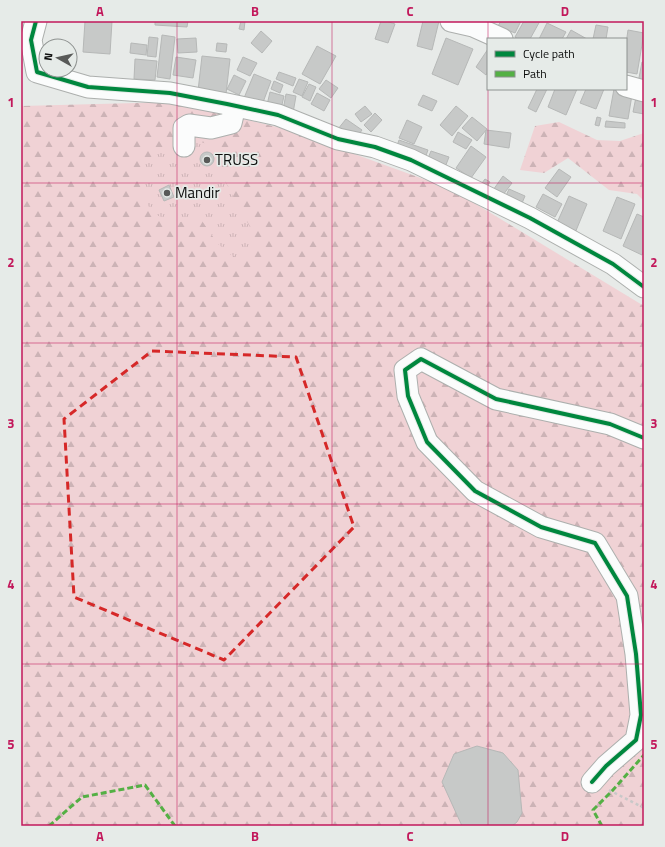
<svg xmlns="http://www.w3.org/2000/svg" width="665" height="847" font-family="'Titillium Web',sans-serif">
	<defs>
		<pattern id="forest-firs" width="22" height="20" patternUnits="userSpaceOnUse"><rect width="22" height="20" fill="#f0d2d5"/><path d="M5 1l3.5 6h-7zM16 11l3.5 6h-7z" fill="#ccb3b6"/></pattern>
		<pattern id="park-tufts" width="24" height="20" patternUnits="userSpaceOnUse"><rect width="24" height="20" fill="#f0d2d5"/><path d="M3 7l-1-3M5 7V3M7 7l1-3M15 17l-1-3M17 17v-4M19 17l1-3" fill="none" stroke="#ccb3b6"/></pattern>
	</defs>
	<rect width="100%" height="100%" fill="#e7eae8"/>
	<path fill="url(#forest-firs)" d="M174 102 310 135 335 147 451 189 644 306V826H21V106Z
		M559 122 597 140 620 141 644 133V201L637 194 609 190 568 158 544 173 520 170 535 126Z"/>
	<path fill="url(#park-tufts)" d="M194 140 214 146 226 183 251 229 255 245 246 261 231 255 218 244 200 218 175 223 152 213 140 190 143 167 157 151 170 149Z"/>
	<path fill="#c7c9c8" stroke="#b6b8b7" d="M85 21H112L110 54 83 52Z
		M155 21H188L187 27 155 25Z
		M241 21H245L244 30 239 29Z
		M381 21H386L395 24 388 43 375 39Z
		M423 21H439L432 50 417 46Z
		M501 21H521L515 33 498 26Z
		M524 21H540L530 39H518L515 37Z
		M547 23 566 32 562 39H539Z
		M596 25 608 27 606 39H593Z
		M571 30 587 39H566Z
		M628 30 644 33 637 74 626 72V44Z
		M261 31 272 41 262 53 251 43Z
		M162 35 175 37 170 79 157 77Z
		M149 37 158 38 156 57 147 56Z
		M196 38 197 52 178 53 177 39Z
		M446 38 473 49 458 85 432 74Z
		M131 43 147 45 146 55 130 53Z
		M217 43 227 44 226 52 216 51Z
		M317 46 336 56 320 84 302 74Z
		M488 49V71L486 75 476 67Z
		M202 56 230 59 226 94 198 91Z
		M176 57 196 60 193 78 173 75Z
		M243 57 257 63 250 76 237 70Z
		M135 59 157 61 155 80 134 79Z
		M642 62H644V84L638 83Z
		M279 72 296 78 293 86 276 79Z
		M254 74 271 81 262 105 244 98Z
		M234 75 246 81 239 95 227 89Z
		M299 79 308 82 302 96 293 92Z
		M326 80 338 88 331 98 319 89Z
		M274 81 283 85 280 93 271 89Z
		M309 84 316 87 310 101 302 97Z
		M537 89H547L536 112 528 108Z
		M555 89H577L566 115 548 107Z
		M586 89H604L596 109 580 103Z
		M614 89H633L628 119 609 116Z
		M270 92 284 96 281 109 267 105Z
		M637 92 644 93V114L633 112Z
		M317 93 330 100 324 111 311 104Z
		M286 94 296 96 293 113 283 110Z
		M423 95 437 101 432 111 418 105Z
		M365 106 372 114 361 122 355 114Z
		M456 106 468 116 452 136 440 125Z
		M375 113 382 120 371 132 364 125Z
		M472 117 487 129 477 141 462 128Z
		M597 117 601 118 599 126 595 125Z
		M346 119 362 130 354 141 338 129Z
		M407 120 422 127 414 144 399 138Z
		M606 121 625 123V128L605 127Z
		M486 130 511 133 509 148 484 144Z
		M458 132 472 140 466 149 453 142Z
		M399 140 428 150 424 161 395 151Z
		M471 146 486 157 471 178 456 168Z
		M431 151 449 157 444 170 426 163Z
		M200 159a7 7 0 1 1 14 0a7 7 0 1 1-14 0Z
		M559 169 571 177 557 197 545 188Z
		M503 176 512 183 500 199 491 193Z
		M485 179 490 182 484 191 479 187Z
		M169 185 174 197 164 201 159 190Z
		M509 189 525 196 520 208 504 200Z
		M543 194 562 204 555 217 536 207Z
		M569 196 587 204 575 233 556 225Z
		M617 197 635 204 621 239 603 231Z
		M637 214 644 217V250L642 255 623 246Z
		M477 746 503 753 518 770 522 813 517 822 512 826H462L442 782 454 754Z"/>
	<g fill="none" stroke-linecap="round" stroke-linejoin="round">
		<g stroke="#acafad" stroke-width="23">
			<path id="minor" d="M36 21 31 40 37 72 88 87 170 93 227 104 278 115 338 139 375 147 411 160 530 218 613 264 644 287
				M451 21 473 26 502 39
				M626 86 644 91
				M184 146V128L189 125 211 128 231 123 235 106
				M592 782 606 766 636 740 641 715 636 654 627 596 595 543 541 527 475 491 427 442 408 396 405 370 421 359 496 399 610 424 644 438"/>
		</g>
		<path stroke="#c8c8c8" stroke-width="2.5" stroke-dasharray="3 3" stroke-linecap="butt" d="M609 790 644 808"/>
		<use href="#minor" stroke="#fbfcfc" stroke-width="21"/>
		<path stroke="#54b044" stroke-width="3" stroke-dasharray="6 3" stroke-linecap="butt" d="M49 826 82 797 145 785 175 826
			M602 826 593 810 612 791 644 755"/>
		<g stroke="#e6ebe8" stroke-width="6">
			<path id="cycleway" d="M36 21 31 40 37 72 88 87 170 93 227 104 278 115 338 139 375 147 411 160 530 218 613 264 644 287
				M592 782 606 766 636 740 641 715 636 654 627 596 595 543 541 527 475 491 427 442 408 396 405 370 421 359 496 399 610 424 644 438"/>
		</g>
		<use href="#cycleway" stroke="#00873e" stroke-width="4"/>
	</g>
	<path fill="none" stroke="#d62828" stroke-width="3" stroke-dasharray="8 5" stroke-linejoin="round" d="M152 351 296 357 354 527 224 660 74 597 64 419Z"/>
	<path fill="none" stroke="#c2185b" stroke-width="1" stroke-opacity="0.55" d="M177 21V826M332 21V826M488 21V826M21 183H644M21 343H644M21 504H644M21 664H644"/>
	<g fill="#585a58" stroke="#e6ebe8" stroke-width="1.5">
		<circle cx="207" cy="160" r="4"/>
		<circle cx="167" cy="193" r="4"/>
	</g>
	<g text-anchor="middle" stroke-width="3.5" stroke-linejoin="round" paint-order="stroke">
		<g font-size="15" fill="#0b0c0b" stroke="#e6ebe8" text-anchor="start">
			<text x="215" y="165">TRUSS</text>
			<text x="175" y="198">Mandir</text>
		</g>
	</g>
	<rect width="665" height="847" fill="none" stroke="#e6ebe8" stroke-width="44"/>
	<rect x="487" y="38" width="140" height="52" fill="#e6ebe8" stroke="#8e9290"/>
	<rect x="495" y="51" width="20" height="6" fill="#00873e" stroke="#8e9290"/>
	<text x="523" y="58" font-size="12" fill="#0b0c0b">Cycle path</text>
	<rect x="495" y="71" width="20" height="6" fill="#54b044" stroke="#8e9290"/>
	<text x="523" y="78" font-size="12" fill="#0b0c0b">Path</text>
	<g transform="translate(58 58) rotate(278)"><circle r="19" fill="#e6ebe8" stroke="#8e9290"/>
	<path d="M0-3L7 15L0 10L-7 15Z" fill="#585a58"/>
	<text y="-6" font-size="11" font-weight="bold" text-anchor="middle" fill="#0b0c0b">N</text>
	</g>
	<rect x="22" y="22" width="621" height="803" fill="none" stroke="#c2185b" stroke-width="1.5"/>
	<g font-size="13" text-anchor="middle" font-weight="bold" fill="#c2185b">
		<text x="100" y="16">A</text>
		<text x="255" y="16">B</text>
		<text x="410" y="16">C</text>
		<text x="565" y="16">D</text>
		<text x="11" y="107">1</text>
		<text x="654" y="107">1</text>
		<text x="11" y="267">2</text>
		<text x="654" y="267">2</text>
		<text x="11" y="428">3</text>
		<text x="654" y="428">3</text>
		<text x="11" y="589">4</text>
		<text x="654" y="589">4</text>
		<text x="11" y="749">5</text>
		<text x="654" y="749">5</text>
		<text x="100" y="841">A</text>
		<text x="255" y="841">B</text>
		<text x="410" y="841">C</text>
		<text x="565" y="841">D</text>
	</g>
</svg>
